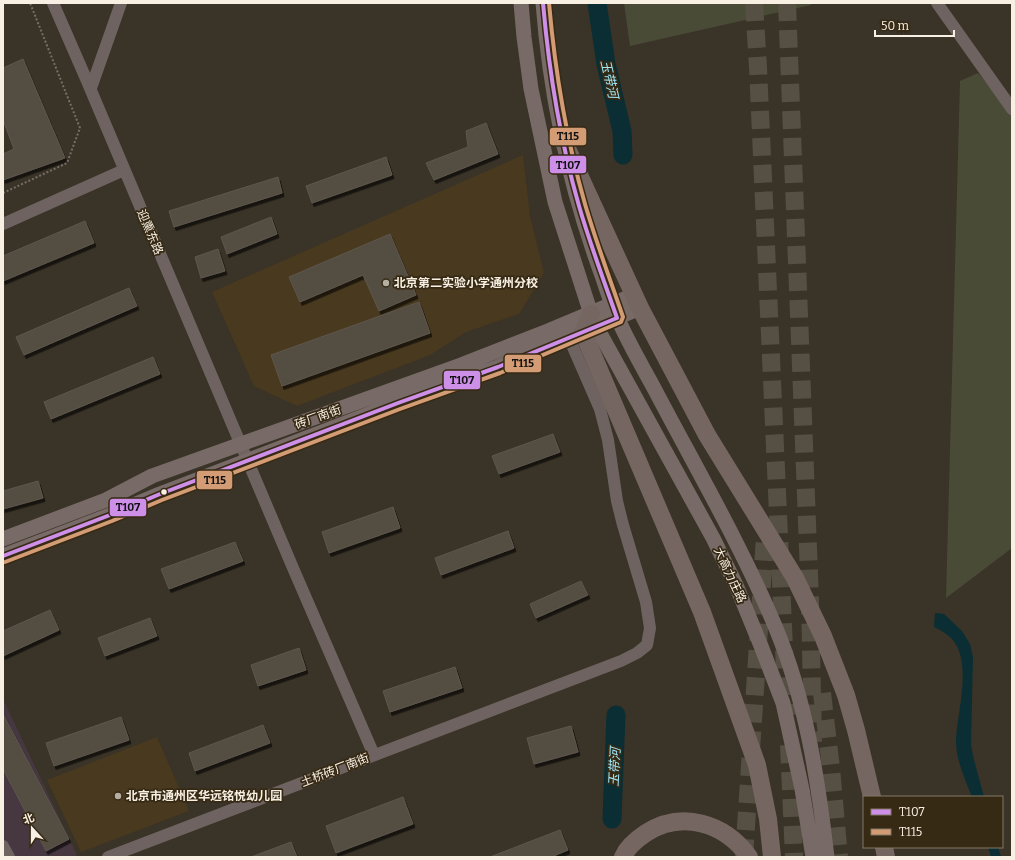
<svg xmlns="http://www.w3.org/2000/svg" width="1015" height="860" font-family="Bitter,'Noto Sans SC',serif">
	<defs>
		<filter id="shadow"><feDropShadow dx="2" dy="3.5" stdDeviation="0" flood-color="#0009"/></filter>
	</defs>
	<rect width="100%" height="100%" fill="#3a3327"/>
	<path fill="#473740" d="M3 699 77 855 72 857H3Z"/>
	<path fill="#49391f" d="M523 155 530 216 544 273 519 314 466 332 430 355 297 406 254 386 212 292Z
		M157 737 189 811 81 852 47 780Z"/>
	<path fill="#494b37" d="M624 3H811V5L630 46Z
		M978 73 1012 113V548L946 598 960 81Z"/>
	<path fill="#0a2e34" d="M935 613 944 614 962 631 970 644 973 657 971 745 974 760 984 797H972C965 779 956 760 956 741 957 712 973 663 952 639 947 634 941 630 934 627Z
		M988 847H998L1001 857H991Z"/>
	<g fill="none" stroke-linecap="round" stroke-linejoin="round">
		<path stroke="#0a2e34" stroke-width="19" d="M597 3 606 64 622 131 623 155
			M612 819 616 715"/>
	</g>
	<path fill="#524d42" stroke="#5e574d" filter="url(#shadow)" d="M23 59 65 158 3 180V154L14 149 3 120V68Z
		M486 123 498 154 434 180 426 163 468 147 466 131Z
		M386 157 392 175 312 203 306 186Z
		M278 177 282 193 174 227 169 211Z
		M271 217 277 234 227 254 221 237Z
		M85 221 94 243 3 281V256Z
		M390 234 416 295 379 311 363 275 300 302 289 277Z
		M218 249 225 271 201 278 195 257Z
		M129 288 137 306 24 355 16 337Z
		M419 302 430 333 282 386 271 355Z
		M153 357 160 374 51 419 44 402Z
		M553 434 560 452 499 474 492 456Z
		M38 481 43 498 3 509V491Z
		M393 507 400 528 329 553 322 532Z
		M508 531 514 548 441 575 435 558Z
		M235 542 243 561 169 589 161 569Z
		M581 581 588 595 536 618 530 604Z
		M50 610 59 630 3 656V631Z
		M150 618 157 636 105 656 98 638Z
		M299 648 306 670 258 686 251 665Z
		M455 667 462 688 390 712 383 691Z
		M3 714 69 839 46 851 3 769Z
		M121 717 129 740 54 766 46 743Z
		M263 725 270 743 195 771 189 753Z
		M571 726 578 752 534 764 527 738Z
		M403 797 413 824 336 853 326 826Z
		M560 830 568 850 551 857H490Z
		M291 842 297 857H251Z"/>
	<g fill="none" stroke-linecap="round" stroke-linejoin="round">
		<path stroke="#564f43" stroke-width="18" stroke-dasharray="18 9" stroke-linecap="butt" d="M754 3 758 67 787 715
			M787 3 810 600 813 742
			M822 693 831 768 839 857
			M789 745 794 857
			M744 857 766 522"/>
		<path stroke="#776e69" stroke-width="2" stroke-dasharray="2 2" stroke-linecap="butt" d="M3 193 67 163 80 128 30 3"/>
		<path stroke="#6e6360" stroke-width="12" d="M53 3 87 81 293 568 374 755
			M937 3 1012 109
			M91 88 121 3
			M3 224 124 170
			M3 846 9 857
			M108 857 621 661 637 653 647 645 650 628 646 602 623 525 617 501 608 440 600 409 569 338"/>
		<path stroke="#786a66" stroke-width="15" d="M521 3 524 37 531 89 555 202 591 314 596 326 713 538 736 585 761 646 783 703 802 789 813 857
			M543 3C550 94 569 184 600 270 606 286 610 302 617 317 628 342 642 366 655 390 696 468 741 545 775 626 806 700 818 779 827 857
			M3 539 106 500 152 476 461 365 548 331 634 295
			M3 556 110 515 160 494 398 403 498 367 640 308"/>
		<path stroke="#766661" stroke-width="18" d="M563 140 640 308 707 435 795 578 823 636 846 695 856 730 872 797
			M591 314 583 332 702 612 757 765 768 819 772 857
			M884 847 886 857
			M623 857C627 847 637 839 646 833 682 810 725 823 749 857"/>
		<g stroke="#372a15" stroke-width="7">
			<path id="bus-1" d="M3 556 110 515 160 494 398 403 498 367 617 318C604 281 590 244 579 206 560 140 549 72 543 3"/>
		</g>
		<g stroke="#372a15" stroke-width="7">
			<path id="bus-2" d="M5 562 112 521 162 500 400 409 500 373 621 322 623 317C610 279 596 242 585 204 566 138 555 71 549 3"/>
		</g>
		<use href="#bus-1" stroke="#ce8fe9" stroke-width="4"/>
		<use href="#bus-2" stroke="#d39c74" stroke-width="4"/>
	</g>
	<g fill="#b6aea1" stroke="#372a15" stroke-width="1.5">
		<circle cx="386" cy="283" r="4"/>
		<circle cx="118" cy="796" r="4"/>
	</g>
	<circle fill="#f8f0e3" stroke="#372a15" stroke-width="1.5" cx="164" cy="492" r="3.5"/>
	<g text-anchor="middle" stroke-width="3.5" stroke-linejoin="round" paint-order="stroke">
		<g font-size="12" fill="#f8f0e3" stroke="#372a15">
			<text transform="translate(150 232) rotate(67)" y="4">迎熏东路</text>
			<text transform="translate(318 417) rotate(-20)" y="4">砖厂南街</text>
			<text transform="translate(730 575) rotate(65)" y="4">大高力庄路</text>
			<text transform="translate(335 770) rotate(-21)" y="4">土桥砖厂南街</text>
		</g>
		<g font-size="12" font-weight="bold" fill="#f8f0e3" stroke="#372a15" text-anchor="start">
			<text x="394" y="287">北京第二实验小学通州分校</text>
			<text x="126" y="800">北京市通州区华远铭悦幼儿园</text>
		</g>
		<g font-size="13" font-style="italic" fill="#9ee6f6" stroke="#372a15">
			<text transform="translate(610 79) rotate(77)" y="5">玉带河</text>
			<text transform="translate(614 767) rotate(-87)" y="5">玉带河</text>
		</g>
	</g>
	<g stroke="#372a15" stroke-width="1.5">
		<rect x="549" y="127" width="38" height="19" rx="4" fill="#d39c74"/>
		<rect x="549" y="155" width="38" height="19" rx="4" fill="#ce8fe9"/>
		<rect x="504" y="354" width="38" height="19" rx="4" fill="#d39c74"/>
		<rect x="443" y="370" width="38" height="20" rx="4" fill="#ce8fe9"/>
		<rect x="196" y="470" width="37" height="20" rx="4" fill="#d39c74"/>
		<rect x="109" y="498" width="38" height="19" rx="4" fill="#ce8fe9"/>
	</g>
	<g font-size="11" text-anchor="middle" font-weight="bold" fill="#111">
		<text x="568" y="140">T115</text>
		<text x="568" y="169">T107</text>
		<text x="523" y="367">T115</text>
		<text x="462" y="384">T107</text>
		<text x="215" y="484">T115</text>
		<text x="128" y="511">T107</text>
	</g>
	<rect width="1015" height="860" fill="none" stroke="#f8f0e3" stroke-width="8"/>
	<rect x="863" y="796" width="140" height="52" fill="#372a15" stroke="#847967"/>
	<rect x="871" y="809" width="20" height="6" fill="#ce8fe9" stroke="#847967"/>
	<text x="899" y="816" font-size="12" fill="#f8f0e3">T107</text>
	<rect x="871" y="829" width="20" height="6" fill="#d39c74" stroke="#847967"/>
	<text x="899" y="836" font-size="12" fill="#f8f0e3">T115</text>
	<g transform="translate(32 828) rotate(339)" stroke="#372a15" stroke-width="3" paint-order="stroke">
	<path d="M0-3L7 15L0 10L-7 15Z" fill="#f8f0e3"/>
	<text y="-6" font-size="11" font-weight="bold" text-anchor="middle" fill="#f8f0e3">北</text>
	</g>
	<path d="M875 30v6h79v-6" fill="none" stroke="#f8f0e3" stroke-width="2"/>
	<text x="881" y="30" font-size="12" fill="#f8f0e3" stroke="#372a15" stroke-width="3" paint-order="stroke">50 m</text>
</svg>
